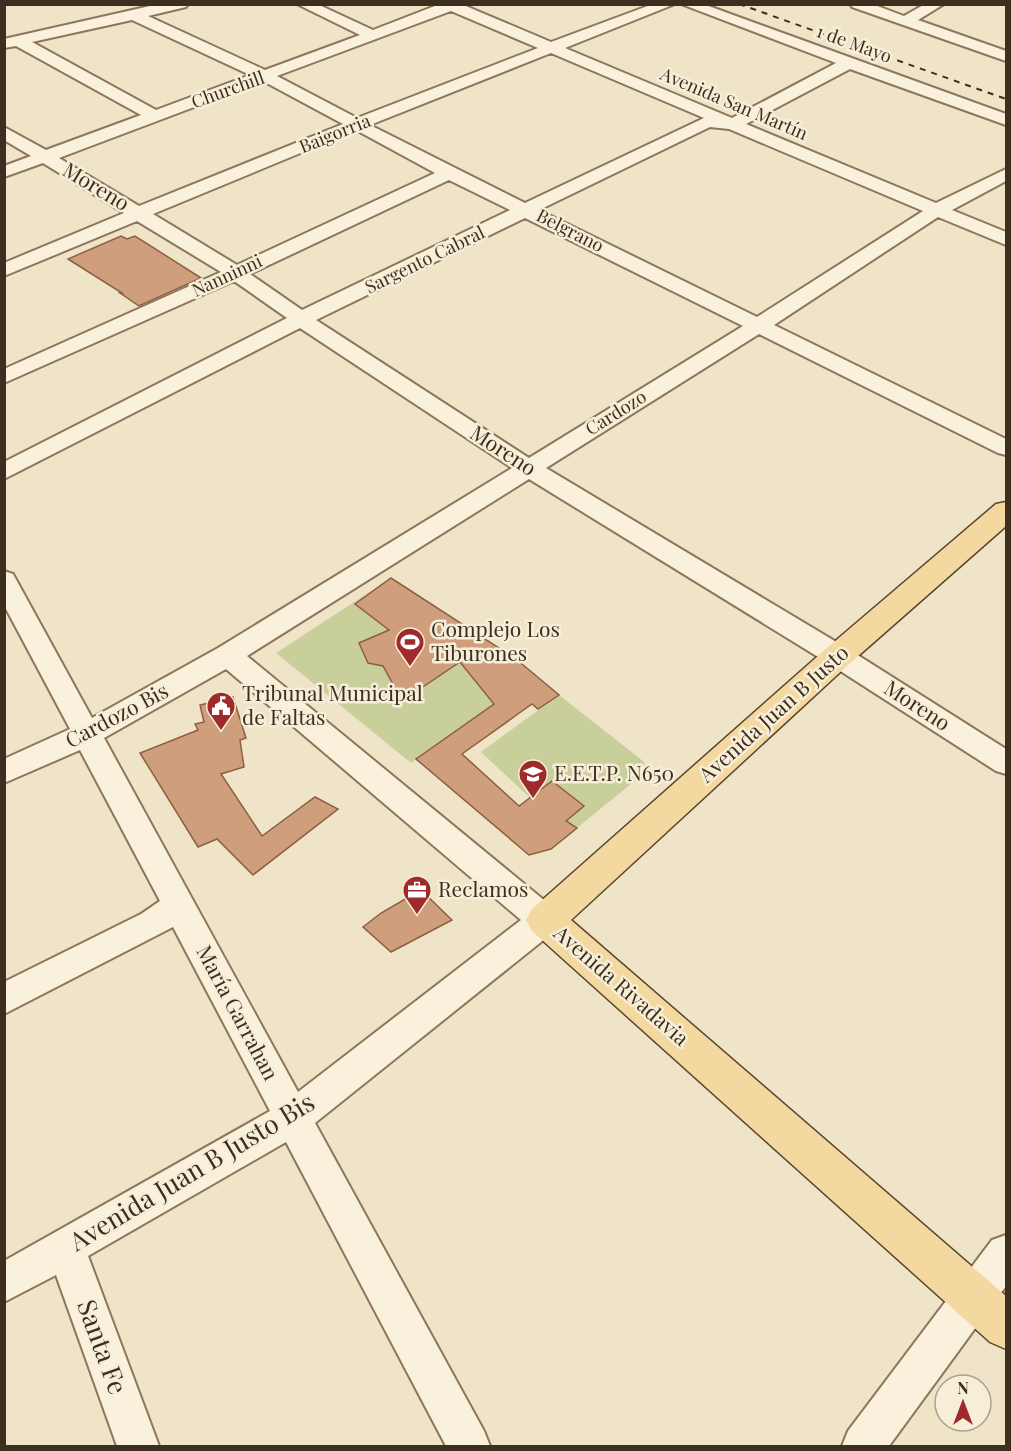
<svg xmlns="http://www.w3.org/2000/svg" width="1011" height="1451" font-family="'Playfair Display',serif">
	<rect width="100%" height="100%" fill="#f0e4c8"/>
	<path fill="#c9cf9b" d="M391 578 516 659 494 704 411 763 276 653Z
		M559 695 643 761 648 770 577 828 566 821 584 805 552 781 530 798 481 752Z"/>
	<path fill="#cf9f7d" stroke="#8d5f41" stroke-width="1.5" d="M121 236 127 239 135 236 201 278 139 306 120 293H122L68 259Z
		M391 578 516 659 559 695 538 709 532 704 462 754 519 806 552 781 584 806 566 821 577 828 551 849 529 855 416 759 494 704 460 662 402 701 383 666 368 663 359 643 389 630 355 604Z
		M233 697 246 738 240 740 244 767 221 774 262 836 315 797 338 809 253 875 217 839 198 847 140 753 198 730 195 724 204 722 200 705Z
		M421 890 452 920 391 952 363 927 381 913Z"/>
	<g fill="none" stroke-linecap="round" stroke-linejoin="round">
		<g stroke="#8d765c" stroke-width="4">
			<path id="minor" d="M159 4H188L186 7 148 16 265 70 360 35 297 4H317L373 30 440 4H461L551 42 653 4H675L565 48 732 118 836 63 681 4H703L1006 114V125L850 69 746 124 936 203 1006 169V181L952 210 1006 232V245L938 217 774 325 1006 439V455L998 453 759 334 546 468 848 649 1006 749V774L996 771 828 663 529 479 247 656 556 910 561 920 556 930 315 1123 484 1431 490 1446H446L286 1142 88 1256 159 1446H117L56 1275 4 1302V1261L270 1111 173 927 4 1014V982L141 914 160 901 80 750 4 783V759L70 729 4 605V571L13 574 92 718 218 648 512 468 300 328 4 479V462L287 318 234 281 4 383V369L221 272 137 221 4 276V263L124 213 43 163 4 177V166L31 156 4 140V127L46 150 141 115 16 46 4 48V39ZM451 11 538 48 357 118 277 76ZM132 20 250 75 156 110 32 42ZM551 53 704 118 525 203 370 125ZM263 81 343 124 139 206 59 158ZM710 127 729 129 923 211 757 317 539 210ZM356 130 435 173 237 265 153 214ZM449 180 510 210 302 310 250 274ZM525 218 743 326 529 458 316 320ZM226 669 521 920 298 1092 104 738Z
				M850 4H872L904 16 925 4H944L918 20 1006 51V61L852 7Z
				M1006 1235V1286L889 1446H842L848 1431 992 1240Z"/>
		</g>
		<g stroke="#5b4430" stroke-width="3">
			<path id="major" d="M1006 502V526L849 664 571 920 1006 1296V1349L990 1342 532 931 526 920 532 909 827 648 996 504Z"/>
		</g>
		<use href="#minor" fill="#faf1dc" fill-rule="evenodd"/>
		<use href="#major" fill="#f3d9a0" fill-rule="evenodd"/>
		<path stroke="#3d2e20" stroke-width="2" stroke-dasharray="6 6" stroke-linecap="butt" d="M739 4 1006 99"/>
	</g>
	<defs>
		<g id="stadium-pin" transform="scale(1.5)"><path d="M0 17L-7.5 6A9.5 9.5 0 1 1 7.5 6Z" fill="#9e2a2b" stroke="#f7eed8"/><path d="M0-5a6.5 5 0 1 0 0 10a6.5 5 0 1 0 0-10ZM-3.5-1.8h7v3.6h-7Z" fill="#fff"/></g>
		<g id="civic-pin" transform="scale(1.5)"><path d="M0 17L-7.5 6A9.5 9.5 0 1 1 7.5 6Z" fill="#9e2a2b" stroke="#f7eed8"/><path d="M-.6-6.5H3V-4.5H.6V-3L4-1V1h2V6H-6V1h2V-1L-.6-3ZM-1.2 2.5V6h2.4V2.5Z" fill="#fff"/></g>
		<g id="school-pin" transform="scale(1.5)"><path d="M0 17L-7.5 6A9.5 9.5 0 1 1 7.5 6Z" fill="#9e2a2b" stroke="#f7eed8"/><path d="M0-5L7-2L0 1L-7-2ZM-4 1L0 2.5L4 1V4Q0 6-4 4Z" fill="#fff"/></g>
		<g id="office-pin" transform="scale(1.5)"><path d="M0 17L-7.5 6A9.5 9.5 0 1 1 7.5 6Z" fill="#9e2a2b" stroke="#f7eed8"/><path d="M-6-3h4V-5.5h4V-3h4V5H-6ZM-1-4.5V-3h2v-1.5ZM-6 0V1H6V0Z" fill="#fff"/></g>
	</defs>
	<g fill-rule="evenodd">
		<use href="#stadium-pin" x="410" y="642"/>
		<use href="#civic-pin" x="221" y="706"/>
		<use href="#school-pin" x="533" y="774"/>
		<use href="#office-pin" x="417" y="890"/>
	</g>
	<g text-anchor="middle" stroke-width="5" stroke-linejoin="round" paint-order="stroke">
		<g font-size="18" fill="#3d2e20" stroke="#f7eed8">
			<text transform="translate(854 44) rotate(20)" y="6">1 de Mayo</text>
			<text transform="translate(228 90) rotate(-20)" y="6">Churchill</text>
			<text transform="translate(734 104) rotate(23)" y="6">Avenida San Martín</text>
			<text transform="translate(335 134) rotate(-22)" y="6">Baigorria</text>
			<text transform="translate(570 231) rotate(27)" y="6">Belgrano</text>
			<text transform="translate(425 260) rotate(-26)" y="6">Sargento Cabral</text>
			<text transform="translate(227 276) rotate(-25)" y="6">Nanninni</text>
			<text transform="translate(616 413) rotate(-32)" y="6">Cardozo</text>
		</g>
		<g font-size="21" fill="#3d2e20" stroke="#f7eed8">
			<text transform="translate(96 187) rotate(31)" y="7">Moreno</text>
			<text transform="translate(503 451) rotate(33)" y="7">Moreno</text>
			<text transform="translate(917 706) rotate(33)" y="7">Moreno</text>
			<text transform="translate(774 714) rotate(-42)" y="7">Avenida Juan B Justo</text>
			<text transform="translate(117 716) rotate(-28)" y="7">Cardozo Bis</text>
			<text transform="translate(621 986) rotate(41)" y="7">Avenida Rivadavia</text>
			<text transform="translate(237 1013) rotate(62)" y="7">María Garrahan</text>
		</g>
		<g font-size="21" fill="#3d2e20" stroke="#f7eed8" text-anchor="start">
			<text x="431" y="637">Complejo Los<tspan x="431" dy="24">Tiburones</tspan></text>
			<text x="242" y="701">Tribunal Municipal<tspan x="242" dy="24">de Faltas</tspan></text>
			<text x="554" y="781">E.E.T.P. N650</text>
			<text x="438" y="897">Reclamos</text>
		</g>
		<g font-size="26" fill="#3d2e20" stroke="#f7eed8">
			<text transform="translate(192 1172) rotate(-31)" y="9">Avenida Juan B Justo Bis</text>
			<text transform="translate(102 1347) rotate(70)" y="9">Santa Fe</text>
		</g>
	</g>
	<rect width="1011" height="1451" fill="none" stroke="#3d2e20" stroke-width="12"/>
	<g transform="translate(963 1403)"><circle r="28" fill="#f7eed8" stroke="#ada18e" stroke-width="1.5"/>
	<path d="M0-4.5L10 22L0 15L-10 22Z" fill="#9e2a2b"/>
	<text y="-9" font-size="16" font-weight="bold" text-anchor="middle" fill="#3d2e20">N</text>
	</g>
</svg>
